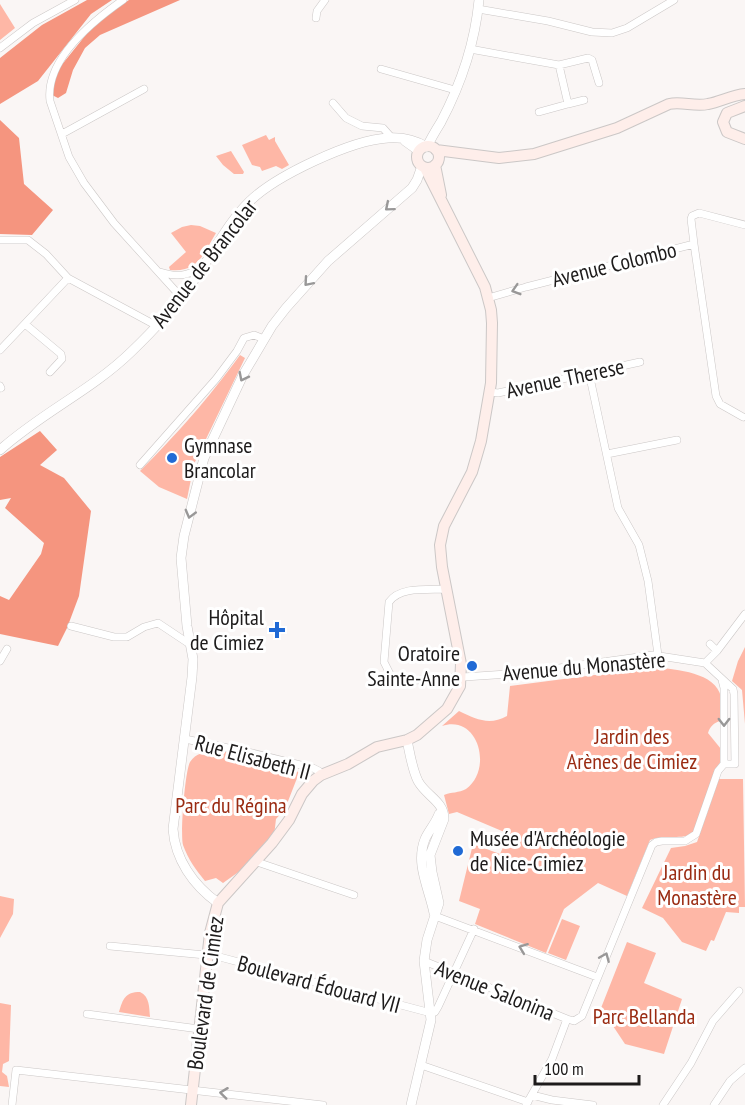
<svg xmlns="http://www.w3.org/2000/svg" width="745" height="1105" font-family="'PT Sans Narrow',sans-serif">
	<rect width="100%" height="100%" fill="#faf6f5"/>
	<path fill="#feb7a6" d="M0 4 15 28 0 40Z
		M266 135 269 140 275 137V141L289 165 282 169 276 166 262 171 260 167 252 165 242 145Z
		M231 151 244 172 243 174H234L223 165 216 156Z
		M191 225 200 226 216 233C204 253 198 273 170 270L169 267 186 252 171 233 182 227Z
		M240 355 245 358 194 464 187 499 159 487 140 471C178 433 208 399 240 355Z
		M745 647V724L742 690 732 681 738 661Z
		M656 667C676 670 716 672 721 697 722 704 721 713 720 721 714 723 710 726 708 733L721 749V761L714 772 693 834C677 840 665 834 650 840L627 896 598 883 564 909 546 953 475 924 480 909 459 901 473 844 500 854 509 834 457 812 449 814 444 795C451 792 459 793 466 789 493 770 479 714 442 726L459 711C476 719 489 726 507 716L510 686Z
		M214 750C233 753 288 760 299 773L285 809 276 819 274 836 254 861 223 883 216 878 205 881C196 870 188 859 183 845 180 835 185 771 190 762 196 753 205 752 214 750Z
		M719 779H743L745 907H739V913L726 912 714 941 711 940 706 951 682 942 663 918 642 908 671 848 685 846 697 842Z
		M0 896 14 899 13 914 0 938Z
		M562 919 580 926 566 960 548 953Z
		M627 942 656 953 644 983 682 999 664 1054 625 1044 601 1008Z
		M140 992C150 997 149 1007 150 1017L119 1012C123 999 125 992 140 992Z
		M0 1003 11 1005 9 1061 3 1064 2 1072 7 1076 9 1087 0 1086Z"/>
	<path fill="#f5957f" d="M87 0H112L91 14 38 81 0 104V58L42 25Z
		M129 0H180L100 35 85 48 73 70 66 93 58 98 50 94 56 72 97 21Z
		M0 120 19 138 24 184 53 210 32 235 0 234Z
		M40 431 57 450 40 465 64 478 91 511 79 596 67 628 58 646 0 634V596L9 600 41 554 44 543 5 508 11 498 0 500V457Z"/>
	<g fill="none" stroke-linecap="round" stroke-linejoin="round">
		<g stroke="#cbc7c6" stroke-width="8">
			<path id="minor" d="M123 0C93 21 45 60 50 101L69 157 84 183 114 223 181 297
				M478 9 548 21 592 32 612 33 627 28 674 0
				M316 18 317 11 325 0
				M0 48 33 23 75 0
				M470 49 559 65 588 58 592 60 599 83
				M381 69 455 90
				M333 103 346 118 362 126 383 128 391 137
				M568 104 584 100
				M539 112 568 104 559 65
				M62 134 144 89
				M0 240H28L46 254 68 278 157 326
				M694 244 716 396 720 404 743 417
				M160 272C175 277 188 277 201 267
				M488 298 526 287 694 244 691 219 692 216 699 213 745 225
				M25 324 61 354 62 359 50 372
				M0 350 68 278
				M589 373 618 508 639 545 648 581 658 655
				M0 386 1 388
				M490 392 498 393 640 362
				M607 454 677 440
				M140 465 216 379 237 351 244 338 254 335 264 339
				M446 589C428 590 400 586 389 602L384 662 390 674 404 681 523 673 653 655 705 663
				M71 626 114 637H127L144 627 158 623 191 645
				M710 644 717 651
				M0 661 7 649
				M705 663 733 689 734 694 735 764H724
				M705 663 717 651 745 614
				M185 739 252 753 313 768 319 771 321 775
				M257 862 354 895
				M435 916 597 977
				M110 946 216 956 431 1013 435 1012 438 1007 474 929
				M424 961 567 1019 574 1021 582 1016 652 845 656 842 662 841H685L696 834 718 771 724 764V688L722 680
				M87 1014 199 1029
				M421 1065 528 1102
				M532 1095 552 1100 593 1105
				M12 1105 16 1070 323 1105
				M526 1105 552 1059 567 1019
				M663 1105 691 1063 713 1021 739 991
				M714 1105 730 1081 745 1068"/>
		</g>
		<g stroke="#cbc7c6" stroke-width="10">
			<path id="tertiary" d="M405 141 419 151
				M0 450C41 413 92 390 131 352 154 330 176 306 194 280 213 254 226 225 249 202 275 176 351 140 388 138 401 137 415 140 427 147 431 138 436 130 441 122 461 84 475 42 479 0
				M407 740C410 754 412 769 418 781 426 796 444 801 444 819L430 855 432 872 439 903 427 940 424 961 431 1020 411 1105
				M218 903C193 885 175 859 173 829L192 677 193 659 187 626 181 558 184 536 204 458 243 375 272 326 286 308 328 261 412 188 417 180 422 166
				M434 913C429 888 415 864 425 839 429 830 436 823 439 814"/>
		</g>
		<g stroke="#cbc7c6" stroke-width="12">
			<path id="secondary" d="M745 106 727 113 723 122 727 132 745 139
				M417 157a11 11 0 1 1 22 0a11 11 0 1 1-22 0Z
				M436 150 499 158 534 154 617 128 669 104C682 101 694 107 708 104 720 102 732 95 745 94
				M435 165 441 195
				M191 1105 210 933 218 903 272 843 289 820 302 794 313 781 321 775 348 764 377 747 407 740 417 735 447 709 460 686 461 664 442 567 440 545 444 526 472 472 481 441 491 383 492 323 491 310 485 287 425 168"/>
		</g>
		<use href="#minor" stroke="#fff" stroke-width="7"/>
		<use href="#tertiary" stroke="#fff" stroke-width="9"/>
		<use href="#secondary" stroke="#feeeea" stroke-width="10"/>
	</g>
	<defs><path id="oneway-chevron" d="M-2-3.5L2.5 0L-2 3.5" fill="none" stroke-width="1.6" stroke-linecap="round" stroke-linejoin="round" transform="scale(1.5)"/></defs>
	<g stroke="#999898">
		<use href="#oneway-chevron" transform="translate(389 207) rotate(140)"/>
		<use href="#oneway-chevron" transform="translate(308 282) rotate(131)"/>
		<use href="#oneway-chevron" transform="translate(516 290) rotate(163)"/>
		<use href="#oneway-chevron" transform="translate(243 377) rotate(117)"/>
		<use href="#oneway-chevron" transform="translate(190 514) rotate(105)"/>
		<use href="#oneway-chevron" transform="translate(724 722) rotate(90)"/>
		<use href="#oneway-chevron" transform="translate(523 948) rotate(-159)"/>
		<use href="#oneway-chevron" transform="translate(605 957) rotate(-67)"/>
		<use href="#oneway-chevron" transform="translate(224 1093) rotate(-173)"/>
	</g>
	<g fill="#206ad5" stroke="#fff" stroke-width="2">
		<circle cx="172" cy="458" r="6"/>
		<path d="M274 621h6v6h6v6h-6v6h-6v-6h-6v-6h6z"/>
		<circle cx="472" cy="666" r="6"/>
		<circle cx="458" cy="851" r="6"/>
	</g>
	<g text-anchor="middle" stroke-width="6" stroke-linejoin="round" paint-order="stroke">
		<g font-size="22" fill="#1d1b1b" stroke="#fff">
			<text transform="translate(204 263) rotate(-52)" y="8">Avenue de Brancolar</text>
			<text transform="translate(614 264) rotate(-14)" y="8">Avenue Colombo</text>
			<text transform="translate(565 378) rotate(-12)" y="8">Avenue Therese</text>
			<text transform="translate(584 666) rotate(-5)" y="8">Avenue du Monastère</text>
			<text transform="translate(253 757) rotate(15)" y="8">Rue Elisabeth II</text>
			<text transform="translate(319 984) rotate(15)" y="8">Boulevard Édouard VII</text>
			<text transform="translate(495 990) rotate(22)" y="8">Avenue Salonina</text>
			<text transform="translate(205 993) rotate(-82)" y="8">Boulevard de Cimiez</text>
		</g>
		<g font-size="22" fill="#1d1b1b" stroke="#fff" text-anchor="start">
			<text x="184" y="453">Gymnase<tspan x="184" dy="25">Brancolar</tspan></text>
			<text x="264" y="625" text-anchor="end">Hôpital<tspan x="264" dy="25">de Cimiez</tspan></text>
			<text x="460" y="661" text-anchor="end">Oratoire<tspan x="460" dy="25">Sainte-Anne</tspan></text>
			<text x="470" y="846">Musée d'Archéologie<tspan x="470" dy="25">de Nice-Cimiez</tspan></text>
		</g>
		<g font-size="22" fill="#9a2b12" stroke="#fff">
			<text x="632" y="744">Jardin des<tspan x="632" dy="25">Arènes de Cimiez</tspan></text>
			<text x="231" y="813">Parc du Régina</text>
			<text x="697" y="880">Jardin du<tspan x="697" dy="25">Monastère</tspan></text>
			<text x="644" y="1024">Parc Bellanda</text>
		</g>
	</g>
	<path d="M535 1075v9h104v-9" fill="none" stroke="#1d1b1b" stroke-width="3"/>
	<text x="544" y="1075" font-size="18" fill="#1d1b1b" stroke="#ffffff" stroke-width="4.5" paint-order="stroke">100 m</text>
</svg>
